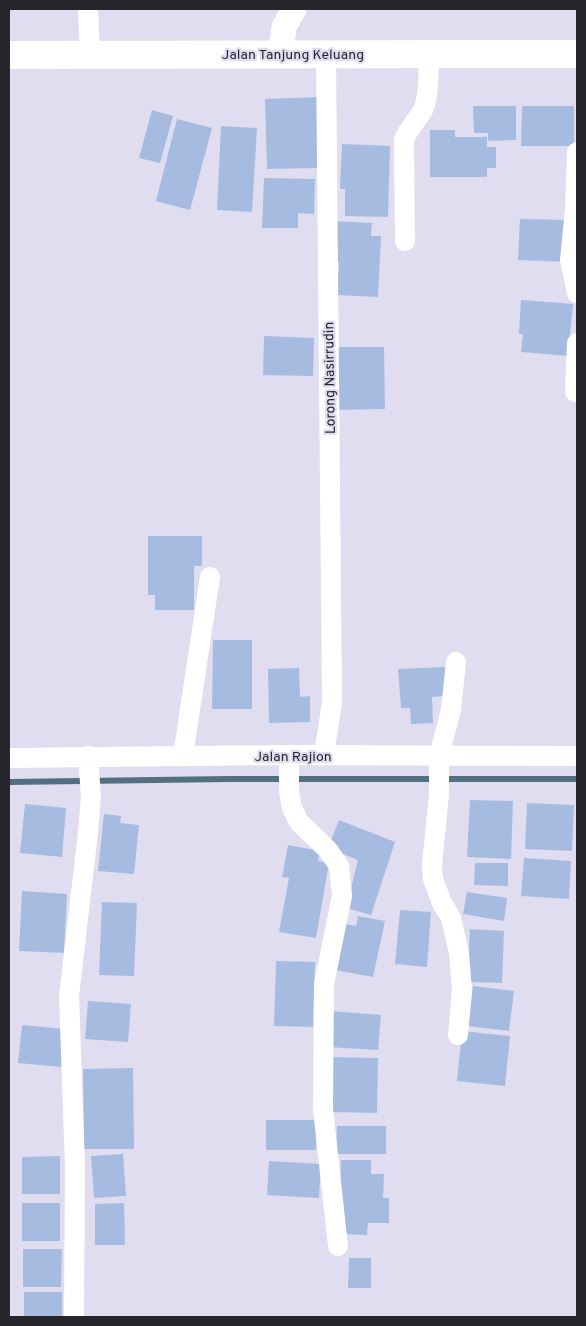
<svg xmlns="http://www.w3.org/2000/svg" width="586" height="1326" font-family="Overpass,sans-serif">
	<rect width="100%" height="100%" fill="#e0ddf1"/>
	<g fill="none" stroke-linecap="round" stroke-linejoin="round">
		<path stroke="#51707f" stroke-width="6" d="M9 782 228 779H577"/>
	</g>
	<path fill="#a5bce0" d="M319 97 322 168 267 169 265 99Z
		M473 106H516V140L488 141V133H474Z
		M522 106H574V146H521Z
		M152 110 173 116 160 163 139 158Z
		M177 119 212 128 190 210 156 201Z
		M221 126 257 128 252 212 217 210Z
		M430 130H455V137H487V147H496V168H487V177H430Z
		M342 144 390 146 388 217 345 216V189H340Z
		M264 178 315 179 314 214 298 213V228H262Z
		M520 219 569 220 568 262 518 260Z
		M333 221 372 223 371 236H381L378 297 337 295 339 262H331Z
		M521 300 573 304 568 356 521 352 523 334H519Z
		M264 336 314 338 313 376 263 375Z
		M338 347H384L385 409 338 410Z
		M148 536H202V566H194V610H155V595H148Z
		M213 640H252V709H212Z
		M445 667 446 696 432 697 433 723 411 724 410 708H401L398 669Z
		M299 668 300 697 310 696V722L269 723 268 669Z
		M470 800 513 801 511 859 467 857Z
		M527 803 574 805 572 851 525 849Z
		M25 804 66 808 62 857 20 853Z
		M104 814 121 816 120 823 139 825 134 874 98 871Z
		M339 820 395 842 371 915 346 908 358 860 328 848Z
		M288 845 320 851 318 861 329 863 316 938 279 932 289 878 282 877Z
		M524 858 571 861 569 899 521 896Z
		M475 863H508V886L474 885Z
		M22 891 67 894 64 953 19 951Z
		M467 892 507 898 504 921 463 914Z
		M102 902 137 903 134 976 99 975Z
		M400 910 431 912 427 967 395 964Z
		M358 916 385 921 373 977 335 970 345 924 356 926Z
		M470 929 504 931 502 983 467 982Z
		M276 961 315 962 313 1027 274 1026Z
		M473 986 514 991 509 1031 468 1026Z
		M88 1001 131 1004 128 1042 85 1039Z
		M330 1011 381 1015 378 1050 328 1047Z
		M22 1025 65 1029 62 1067 18 1063Z
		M462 1031 510 1036 505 1086 457 1081Z
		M330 1057 378 1058 377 1113 329 1112Z
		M133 1068 134 1149H84L83 1069Z
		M266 1120H316V1150H266Z
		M337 1126H386V1154H336Z
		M123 1154 126 1196 94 1198 91 1156Z
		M60 1156V1194H22V1157Z
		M341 1160H371V1174H384L383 1198H389V1223H368L367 1235 340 1234Z
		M269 1161 321 1164 319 1198 267 1195Z
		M22 1203H60V1241H22Z
		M124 1203 125 1245H95V1204Z
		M23 1249H62L61 1287H23Z
		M349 1258H371V1288H348Z
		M24 1292H62V1317H24Z"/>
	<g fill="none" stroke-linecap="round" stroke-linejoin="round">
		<path stroke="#fff" stroke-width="20" d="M88 9 90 54
			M577 152 575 209 570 260 577 293
			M405 241 404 140C408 128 417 121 423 110 430 95 428 70 429 54
			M575 392 577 343
			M456 662 451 710 439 756V794L432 865 433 879 442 903 451 918 459 953 462 991 458 1035
			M291 755 289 763V791L292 808 299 822 328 850 339 866 342 896 324 984 323 1109 338 1246
			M324 755 332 702 326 54
			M183 756 210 577
			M9 758 291 755 577 756
			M74 1317 75 1166 69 996 88 833 91 796 88 756"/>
		<path stroke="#fff" stroke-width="25" d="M281 54 284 27 294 9"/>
		<path stroke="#fff" stroke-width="28" d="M9 55 577 54"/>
	</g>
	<g text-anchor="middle" stroke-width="4.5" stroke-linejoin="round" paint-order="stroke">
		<g font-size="14" fill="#26252c" stroke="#e0ddf1">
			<text x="293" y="59">Jalan Tanjung Keluang</text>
			<text transform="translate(329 378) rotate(-91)" y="5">Lorong Nasirrudin</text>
			<text x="293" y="761">Jalan Rajion</text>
		</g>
	</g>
	<rect width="586" height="1326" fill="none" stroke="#26252c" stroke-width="20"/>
</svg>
